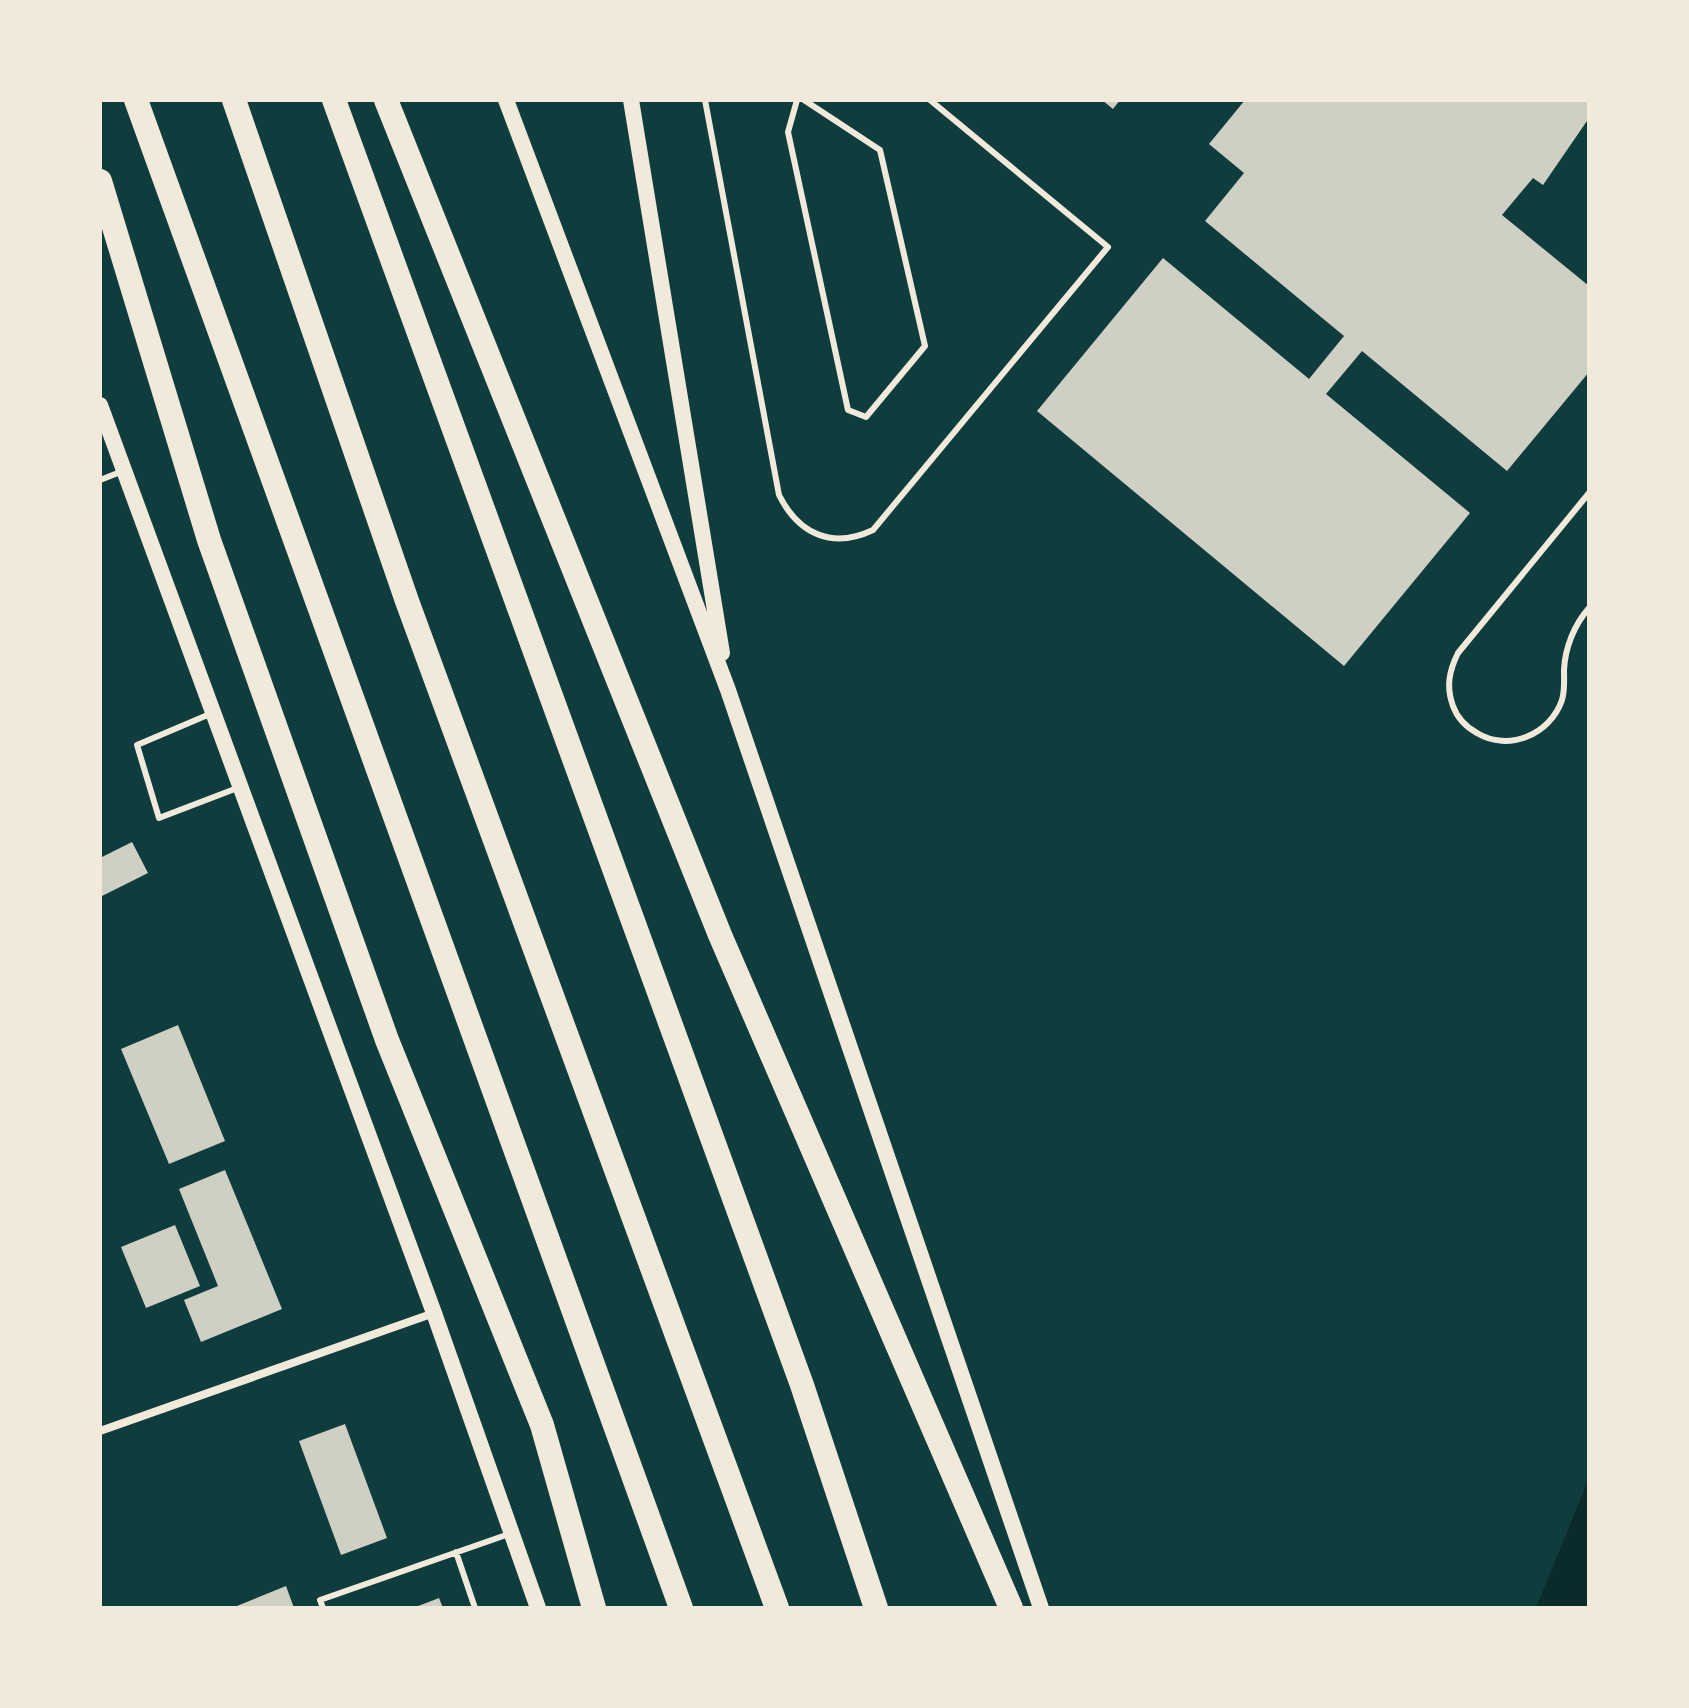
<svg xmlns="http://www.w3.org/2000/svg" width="1689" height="1708" font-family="'Sofia Sans Condensed',sans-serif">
	<rect width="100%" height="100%" fill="#0f3d3e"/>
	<path fill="#0a2a2b" d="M1589 1478V1608H1536Z"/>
	<path fill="#cfcfc3" d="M1102 100H1120L1113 109Z
		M1245 100H1589V118L1543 185 1533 178 1502 215 1589 286V372L1507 471 1362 351 1326 394 1470 513 1344 666 1037 411 1163 258 1309 379 1344 336 1205 221 1244 173 1209 144Z
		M132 842 148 873 100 897V858Z
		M178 1025 225 1141 169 1164 121 1049Z
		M225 1170 282 1309 201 1342 184 1300 218 1286 179 1189Z
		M175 1225 200 1286 146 1308 121 1247Z
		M345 1424 387 1538 341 1555 299 1441Z
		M286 1586 294 1608H232Z
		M439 1598 443 1608H413Z"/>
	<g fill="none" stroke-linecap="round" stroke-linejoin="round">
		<path stroke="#f1e9da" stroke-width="6" d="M705 100 779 495C799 535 833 549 873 530L1108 247 930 100
			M797 100 788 132 848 410 866 417 925 346 880 150 804 100
			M100 480 123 471
			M1589 493 1458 653C1449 671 1446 687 1453 706 1457 717 1466 727 1477 733 1508 752 1550 735 1562 700 1565 690 1564 680 1564 670 1565 648 1574 625 1589 608
			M210 714 137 745 159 818 240 787
			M456 1552 475 1608
			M323 1608 320 1600 509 1534"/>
		<path stroke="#f1e9da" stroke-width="8" d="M100 1431 434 1313"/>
		<path stroke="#f1e9da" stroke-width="16" d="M506 100 728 690 1041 1608
			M631 100 722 653
			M100 405 434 1313 538 1608"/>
		<path stroke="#f1e9da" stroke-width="24" d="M136 100 681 1608
			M234 100 407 601 777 1608
			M334 100 802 1385 876 1608
			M386 100 720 935 1011 1608
			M100 181 209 540 387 1040 542 1425 594 1608"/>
	</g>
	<rect width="1689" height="1708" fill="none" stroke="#f1e9da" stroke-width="204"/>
</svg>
